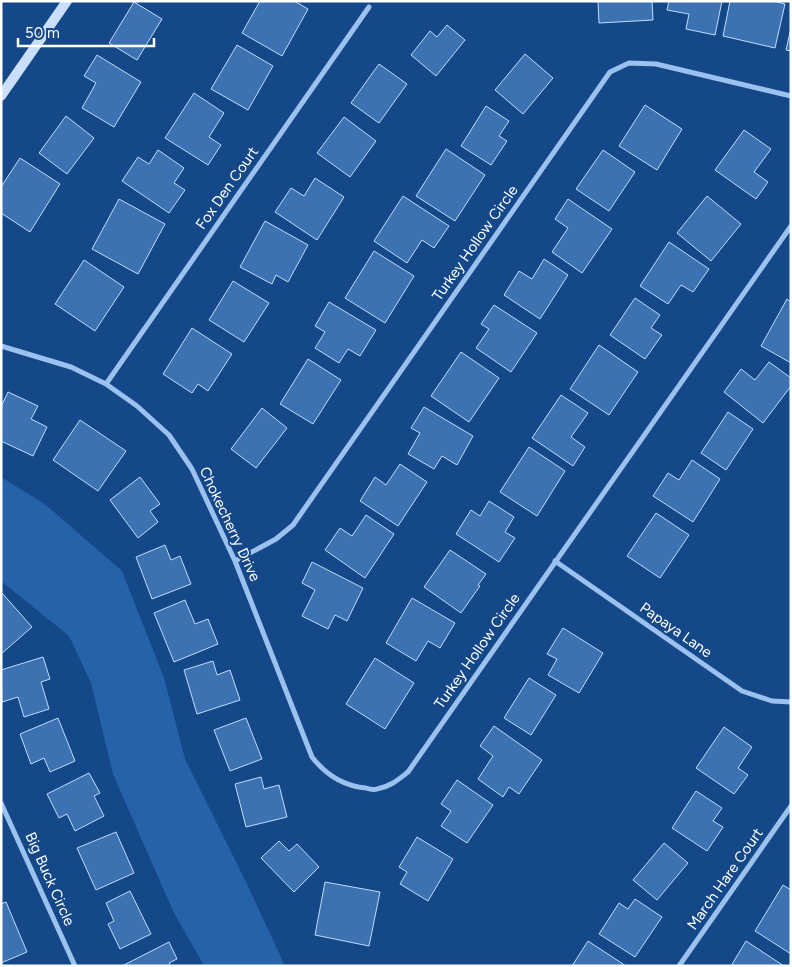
<svg xmlns="http://www.w3.org/2000/svg" width="792" height="967" font-family="Figtree,sans-serif">
	<rect width="100%" height="100%" fill="#144889"/>
	<path fill="#2662a8" d="M1 477 46 505 122 571 164 678 185 759 246 882 285 966H204L173 911 113 774 91 683 69 636 1 581Z"/>
	<path fill="#3d72b2" stroke="#c1dcfb" d="M260 1H294L308 9 282 56 242 33Z
		M598 1H652L653 20 599 23Z
		M669 1H722L715 35 686 29 689 14 667 10Z
		M730 1H774L785 4 775 48 723 36Z
		M134 2 162 19 137 60 109 43Z
		M447 25 465 40 436 76 411 55 430 31 437 37Z
		M791 28V51L786 50Z
		M237 45 273 66 248 110 211 89Z
		M525 54 553 78 523 114 495 90Z
		M97 55 141 82 114 127 82 108 96 83 84 76Z
		M379 64 407 84 379 123 351 103Z
		M194 93 224 113 209 137 221 145 208 165 165 138Z
		M645 105 682 129 657 170 619 146Z
		M486 106 509 121 499 136 507 141 491 165 461 146Z
		M66 116 94 138 67 174 39 153Z
		M344 117 376 141 350 177 317 153Z
		M744 130 771 149 754 172 768 182 756 199 715 170Z
		M446 149 485 175 455 221 416 196Z
		M158 150 184 168 174 183 185 190 169 213 122 181 138 157 149 164Z
		M603 150 635 172 609 211 576 189Z
		M20 158 60 184 30 232 1 213V187Z
		M315 178 344 197 317 240 275 212 291 188 304 196Z
		M403 196 449 226 434 248 422 240 407 263 374 241Z
		M707 196 741 224 711 261 677 233Z
		M119 199 165 224 138 274 92 249Z
		M568 199 612 229 582 273 552 252 568 228 555 219Z
		M265 221 308 245 288 282 276 275 272 284 240 267Z
		M669 242 709 269 693 292 681 285 668 304 640 286Z
		M374 251 414 276 385 323 345 298Z
		M544 259 568 275 540 319 504 295 519 271 532 279Z
		M84 260 124 287 95 331 55 304Z
		M233 281 269 303 244 342 209 320Z
		M635 298 660 315 651 328 662 335 645 359 610 335Z
		M787 299 791 302V363L761 346Z
		M329 302 376 330 360 356 348 349 339 363 315 348 325 332 315 326Z
		M494 305 537 333 511 372 476 348 489 329 481 324Z
		M192 328 232 354 208 391 198 384 192 393 163 374Z
		M599 345 638 372 609 415 570 389Z
		M461 352 499 378 469 422 431 396Z
		M308 359 341 380 313 424 280 404Z
		M769 362 791 378V386L763 423 724 392 741 369 755 380Z
		M8 392 38 406 31 419 47 427 33 456 1 441V407Z
		M561 395 588 413 571 437 585 447 573 466 532 438Z
		M424 407 473 436 457 465 442 456 434 469 408 454 420 433 411 428Z
		M262 408 287 428 256 468 231 449Z
		M728 412 753 429 726 470 701 453Z
		M80 420 126 451 98 491 53 460Z
		M529 447 565 471 537 516 500 492Z
		M692 460 720 479 693 522 653 496 668 473 679 480Z
		M400 464 427 482 398 526 360 501 375 477 386 485Z
		M140 477 160 504 150 511 158 522 138 538 110 500Z
		M489 501 514 517 505 532 515 538 499 562 456 534 471 510 480 516Z
		M656 513 689 535 660 578 627 556Z
		M366 515 394 534 365 578 325 550 340 528 352 536Z
		M165 545 171 560 180 556 191 584 152 599 136 557Z
		M450 550 486 574 478 585 480 586 461 613 424 587Z
		M312 562 363 588 347 621 335 615 328 629 302 616 315 590 302 583Z
		M2 593 32 627 1 654V594Z
		M412 598 455 623 440 648 428 641 416 661 386 643Z
		M185 600 195 624 208 619 218 644 174 662 154 613Z
		M563 628 603 653 579 693 548 675 557 659 547 654Z
		M43 657 50 679 41 682 49 709 24 717 18 697 2 702 1 670Z
		M375 658 414 683 385 729 346 704Z
		M213 661 217 675 230 670 240 700 197 714 184 670Z
		M529 678 556 695 531 735 504 718Z
		M58 718 75 761 50 772 44 758 31 764 20 734Z
		M246 718 262 759 230 771 214 730Z
		M494 726 542 760 519 794 509 787 503 797 478 779 493 756 480 746Z
		M724 727 752 747 738 768 748 775 734 794 696 768Z
		M89 773 100 793 94 796 104 816 75 831 67 814 59 818 47 794Z
		M261 777 264 789 279 785 287 817 246 827 235 784Z
		M457 780 493 805 467 843 441 826 451 811 441 804Z
		M696 791 722 808 713 821 723 827 707 851 672 828Z
		M116 832 134 873 96 890 77 848Z
		M417 837 453 859 428 901 400 884 407 872 399 867Z
		M279 841 289 851 297 844 319 867 294 892 261 858Z
		M664 843 688 863 657 900 633 880Z
		M325 882 380 892 369 946 315 935Z
		M783 885 791 890V954L755 931Z
		M130 891 151 934 120 949 108 924 114 921 106 903Z
		M635 899 662 917 635 957 599 934 619 903 628 909Z
		M6 902 27 952 1 963V904Z
		M588 941 626 966H572Z
		M746 941 784 966H731Z
		M169 942 177 959 169 963 171 966H122Z"/>
	<g fill="none" stroke-linecap="round" stroke-linejoin="round">
		<path stroke="#9bc2ef" stroke-width="5" d="M1 346 71 367 106 384 137 406 169 435 192 469 235 561 312 757C326 775 343 786 366 788 369 789 374 790 377 789 390 787 399 779 408 772L791 226
			M106 384 369 7
			M235 561 276 539 293 525 610 72 629 63 656 64 791 96
			M555 561 742 691 772 701 791 702
			M1 803 75 966
			M679 966 791 806"/>
		<path stroke="#c9dffb" stroke-width="10" d="M1 96 67 1"/>
	</g>
	<g text-anchor="middle" stroke-width="4" stroke-linejoin="round" paint-order="stroke">
		<g font-size="15" fill="#fff" stroke="#144889">
			<text transform="translate(227 188) rotate(-55)" y="5">Fox Den Court</text>
			<text transform="translate(475 243) rotate(-55)" y="5">Turkey Hollow Circle</text>
			<text transform="translate(230 524) rotate(65)" y="5">Chokecherry Drive</text>
			<text transform="translate(676 630) rotate(35)" y="5">Papaya Lane</text>
			<text transform="translate(477 651) rotate(-55)" y="5">Turkey Hollow Circle</text>
			<text transform="translate(50 879) rotate(66)" y="5">Big Buck Circle</text>
			<text transform="translate(725 879) rotate(-55)" y="5">March Hare Court</text>
		</g>
	</g>
	<rect width="792" height="967" fill="none" stroke="#ffffff" stroke-width="5"/>
	<path d="M18 38v8h136v-8" fill="none" stroke="#ffffff" stroke-width="2.5"/>
	<text x="25" y="38" font-size="15" fill="#ffffff" stroke="#144889" stroke-width="4" paint-order="stroke">50 m</text>
</svg>
